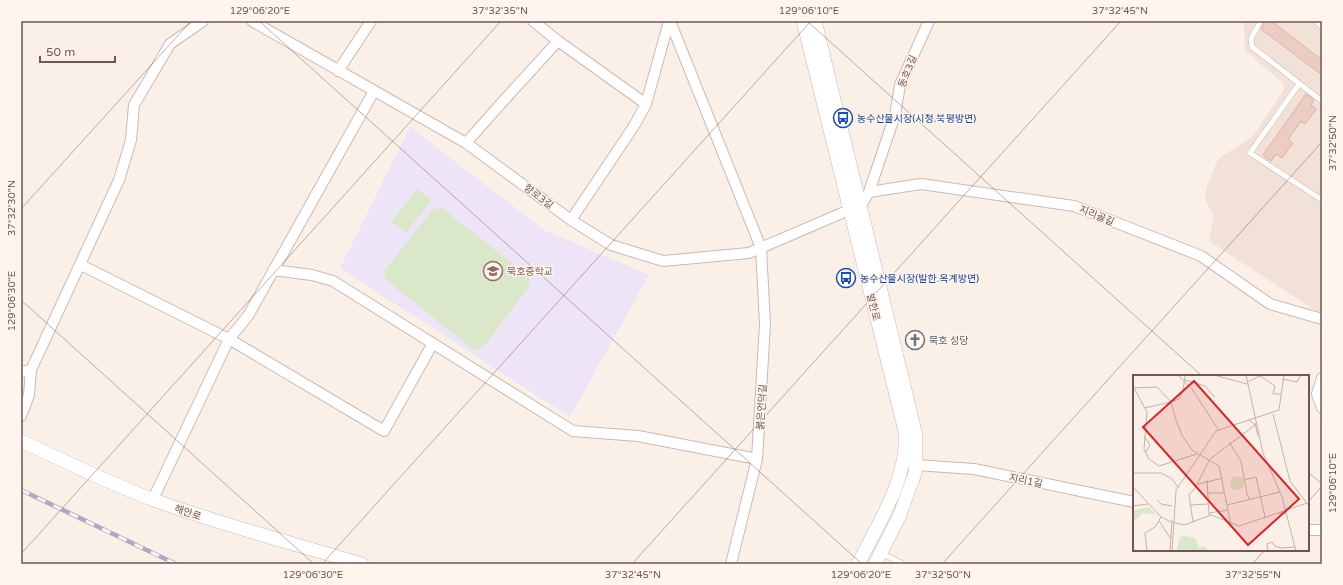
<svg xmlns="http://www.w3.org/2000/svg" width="1343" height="585" font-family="'Varela Round','Noto Sans KR',sans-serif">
	<rect width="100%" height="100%" fill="#faf0e8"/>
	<path fill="#f1e1d7" d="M1244 21H1322V312L1319 313 1209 241 1214 215 1205 200 1207 187 1218 159 1252 137 1284 90V84L1245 50Z"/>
	<path fill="#ede5f7" d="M410 127 544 230 649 275 570 417 340 268Z"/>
	<path fill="#dae7c8" d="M417 189 432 200 406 233 391 222Z
		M437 208 443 209 527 275 530 281 529 287 484 346 475 351 385 279 384 271 432 210Z"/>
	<path fill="#edccc3" stroke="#deb0a5" d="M1265 21H1271L1322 60V75L1261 29Z
		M1306 94 1314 100 1311 105 1316 109 1305 124 1301 121 1288 139 1293 143 1282 158 1276 154 1271 161 1263 155Z
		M918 331 922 347 912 350 909 333Z"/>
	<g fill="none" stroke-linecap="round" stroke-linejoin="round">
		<g stroke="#cdb9b2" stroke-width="6">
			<path id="service" d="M1261 21 1251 38 1252 47 1322 101
				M1316 21 1322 27
				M1299 84 1250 153 1322 200
				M881 553 903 564"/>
		</g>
		<g stroke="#cdb9b2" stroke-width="12">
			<path id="minor" d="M252 21 466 143 571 220 611 245 663 261 749 253 849 210
				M533 21 558 41 646 104
				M670 21 761 248 765 324 757 459 731 564
				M338 71 371 21
				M466 143 506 98 558 41
				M869 192 895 115 900 85 929 21
				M860 207 869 192 921 184 1074 206 1201 256 1270 304 1322 319
				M571 220 634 126 646 104 669 21
				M81 265 229 339 384 431 433 343
				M273 270 312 275 333 281 573 431 638 436 757 459
				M21 372 31 370 119 180 131 140 134 105 170 44 203 21
				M1322 378 1317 394 1322 408
				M21 416 29 395 31 370
				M916 465 974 469 1134 502
				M153 499 229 339 248 316 374 91
				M1308 530H1322"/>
		</g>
		<g stroke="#cdb9b2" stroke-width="14">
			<path id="tertiary" d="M803 21 905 431C909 478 878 524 858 564
				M815 21 916 435 915 473 899 517 875 564
				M21 441C65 461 108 483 154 500 222 525 292 543 362 564"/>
		</g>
		<use href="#service" stroke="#fff" stroke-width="5"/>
		<use href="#minor" stroke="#fff" stroke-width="10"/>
		<use href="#tertiary" stroke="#fff" stroke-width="13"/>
		<g stroke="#b1a7c3" stroke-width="4.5">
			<path id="rail" d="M21 490 176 564"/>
		</g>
		<use href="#rail" stroke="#fdf5ee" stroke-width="3" stroke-dasharray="9" stroke-linecap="butt"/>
	</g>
	<path fill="none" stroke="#72554f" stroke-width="1" stroke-opacity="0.45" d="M259 21 862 564M807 21 1202 376M21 209 191 21M21 300 314 564M1308 472 1322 484M1308 502 1322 486M21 554 501 21M322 564 811 21M632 564 1121 21M942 564 1322 142M1252 564 1265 550"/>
	<defs>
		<g id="bus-ring" transform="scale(1)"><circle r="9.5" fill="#fdf5ee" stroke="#1a4fb4" stroke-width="1.5"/><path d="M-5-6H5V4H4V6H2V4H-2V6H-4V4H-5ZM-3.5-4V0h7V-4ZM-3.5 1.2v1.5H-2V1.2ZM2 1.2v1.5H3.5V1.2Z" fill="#1a4fb4"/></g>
		<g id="school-ring" transform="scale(1)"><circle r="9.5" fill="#fdf5ee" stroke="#8d6e63" stroke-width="1.5"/><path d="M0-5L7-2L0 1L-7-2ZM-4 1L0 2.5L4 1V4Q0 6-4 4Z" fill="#8d6e63"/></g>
		<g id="church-ring" transform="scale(1)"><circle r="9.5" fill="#fdf5ee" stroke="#6b7280" stroke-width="1.5"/><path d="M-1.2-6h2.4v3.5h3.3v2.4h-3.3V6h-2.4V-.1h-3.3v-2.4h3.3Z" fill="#6b7280"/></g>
	</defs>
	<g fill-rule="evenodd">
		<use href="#bus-ring" x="843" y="118"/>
		<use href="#school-ring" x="493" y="271"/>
		<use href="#bus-ring" x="846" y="278"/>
		<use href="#church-ring" x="915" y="340"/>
	</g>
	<g text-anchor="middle" stroke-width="3" stroke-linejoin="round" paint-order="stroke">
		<g font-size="10" fill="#72554f" stroke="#fdf5ee">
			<text transform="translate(907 71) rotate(-68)" y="4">동호3길</text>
			<text transform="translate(539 196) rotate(37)" y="4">향로3길</text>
			<text transform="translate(1097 215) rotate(22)" y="4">지리골길</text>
			<text transform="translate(874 307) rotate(76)" y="4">발한로</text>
			<text transform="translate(761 407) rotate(-86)" y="4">붉은언덕길</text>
			<text transform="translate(1026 480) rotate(12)" y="4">지리1길</text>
			<text transform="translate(188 512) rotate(19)" y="4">해안로</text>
		</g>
		<g font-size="10" fill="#164399" stroke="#fdf5ee" text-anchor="start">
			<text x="857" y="122">농수산물시장(시청.북평방면)</text>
			<text x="860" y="282">농수산물시장(발한.옥계방면)</text>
		</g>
		<g font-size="10" fill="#785e54" stroke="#fdf5ee" text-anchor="start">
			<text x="507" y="275">묵호중학교</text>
		</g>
		<g font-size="10" fill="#5b616d" stroke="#fdf5ee" text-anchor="start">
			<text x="929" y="344">묵호 성당</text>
		</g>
	</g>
	<g transform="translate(1133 375)">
		<rect width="176" height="176" fill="#faf0e8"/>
		<path d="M97 108a7 7 0 1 1 14 0a7 7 0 1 1-14 0ZM16 132 22 139 10 138 0 147V136ZM51 161 62 163 66 173 72 171 75 176H44L47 163Z" fill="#dae7c8"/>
		<path fill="none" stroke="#c4b2ab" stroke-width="1" d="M45 0 59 14 85 54M52 0 50 16 46 24 38 27 43 45 49 60 59 75 86 91 98 150M81 0 114 9M113 0 130 78 149 122 163 176M149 4 164 7 168 0M52 5 72 11 82 22M114 7 127 1 142 11 140 19H148M0 13 24 12 38 27 12 33M1 13 14 37 11 74 16 84 26 91 64 79M140 39 157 106 176 131M122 48 125 61M11 61 17 70 13 77M96 67 108 86 114 119 117 125M0 98H28L38 103 45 112M74 105 76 140M111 105 123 102 132 142M65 109 90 103M0 112 28 142 38 147M75 118H91M24 125 28 129 39 131M58 130 75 129M94 130 147 117M0 131 15 129M76 138 95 135M145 138 174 128M26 146 38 164M40 147 51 150 78 140 106 151 145 138H154M60 147 56 120 62 113 77 84 122 50 116 45M14 176 12 158 22 152 28 142M37 176 39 145M39 176 43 115 83 56 146 35 151 0M135 176 134 169 139 167 142 171 148 173 162 172"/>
		<path fill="#d62828" fill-opacity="0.15" stroke="#d62828" stroke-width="2" d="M61 6 166 124 115 170 10 52Z"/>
		<rect width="176" height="176" fill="none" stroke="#72554f" stroke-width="2"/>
	</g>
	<rect width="1343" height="585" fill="none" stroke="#fdf5ee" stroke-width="44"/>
	<path d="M40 56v6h75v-6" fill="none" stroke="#72554f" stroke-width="2"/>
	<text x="46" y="56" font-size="12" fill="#72554f" stroke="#fdf5ee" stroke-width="3" paint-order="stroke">50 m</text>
	<rect x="22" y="22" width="1299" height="541" fill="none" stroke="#72554f" stroke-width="1.5"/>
	<g font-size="10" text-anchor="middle" fill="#72554f">
		<text x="260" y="14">129°06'20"E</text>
		<text x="500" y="14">37°32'35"N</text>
		<text x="809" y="14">129°06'10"E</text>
		<text x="1120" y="14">37°32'45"N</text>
		<text transform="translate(1332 143) rotate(-90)" y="4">37°32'50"N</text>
		<text transform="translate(11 208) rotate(-90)" y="4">37°32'30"N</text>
		<text transform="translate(11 301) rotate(-90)" y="4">129°06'30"E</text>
		<text transform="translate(1332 483) rotate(-90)" y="4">129°06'10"E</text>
		<text x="313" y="578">129°06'30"E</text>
		<text x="633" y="578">37°32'45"N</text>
		<text x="861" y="578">129°06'20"E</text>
		<text x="943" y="578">37°32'50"N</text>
		<text x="1253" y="578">37°32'55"N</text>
	</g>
</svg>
